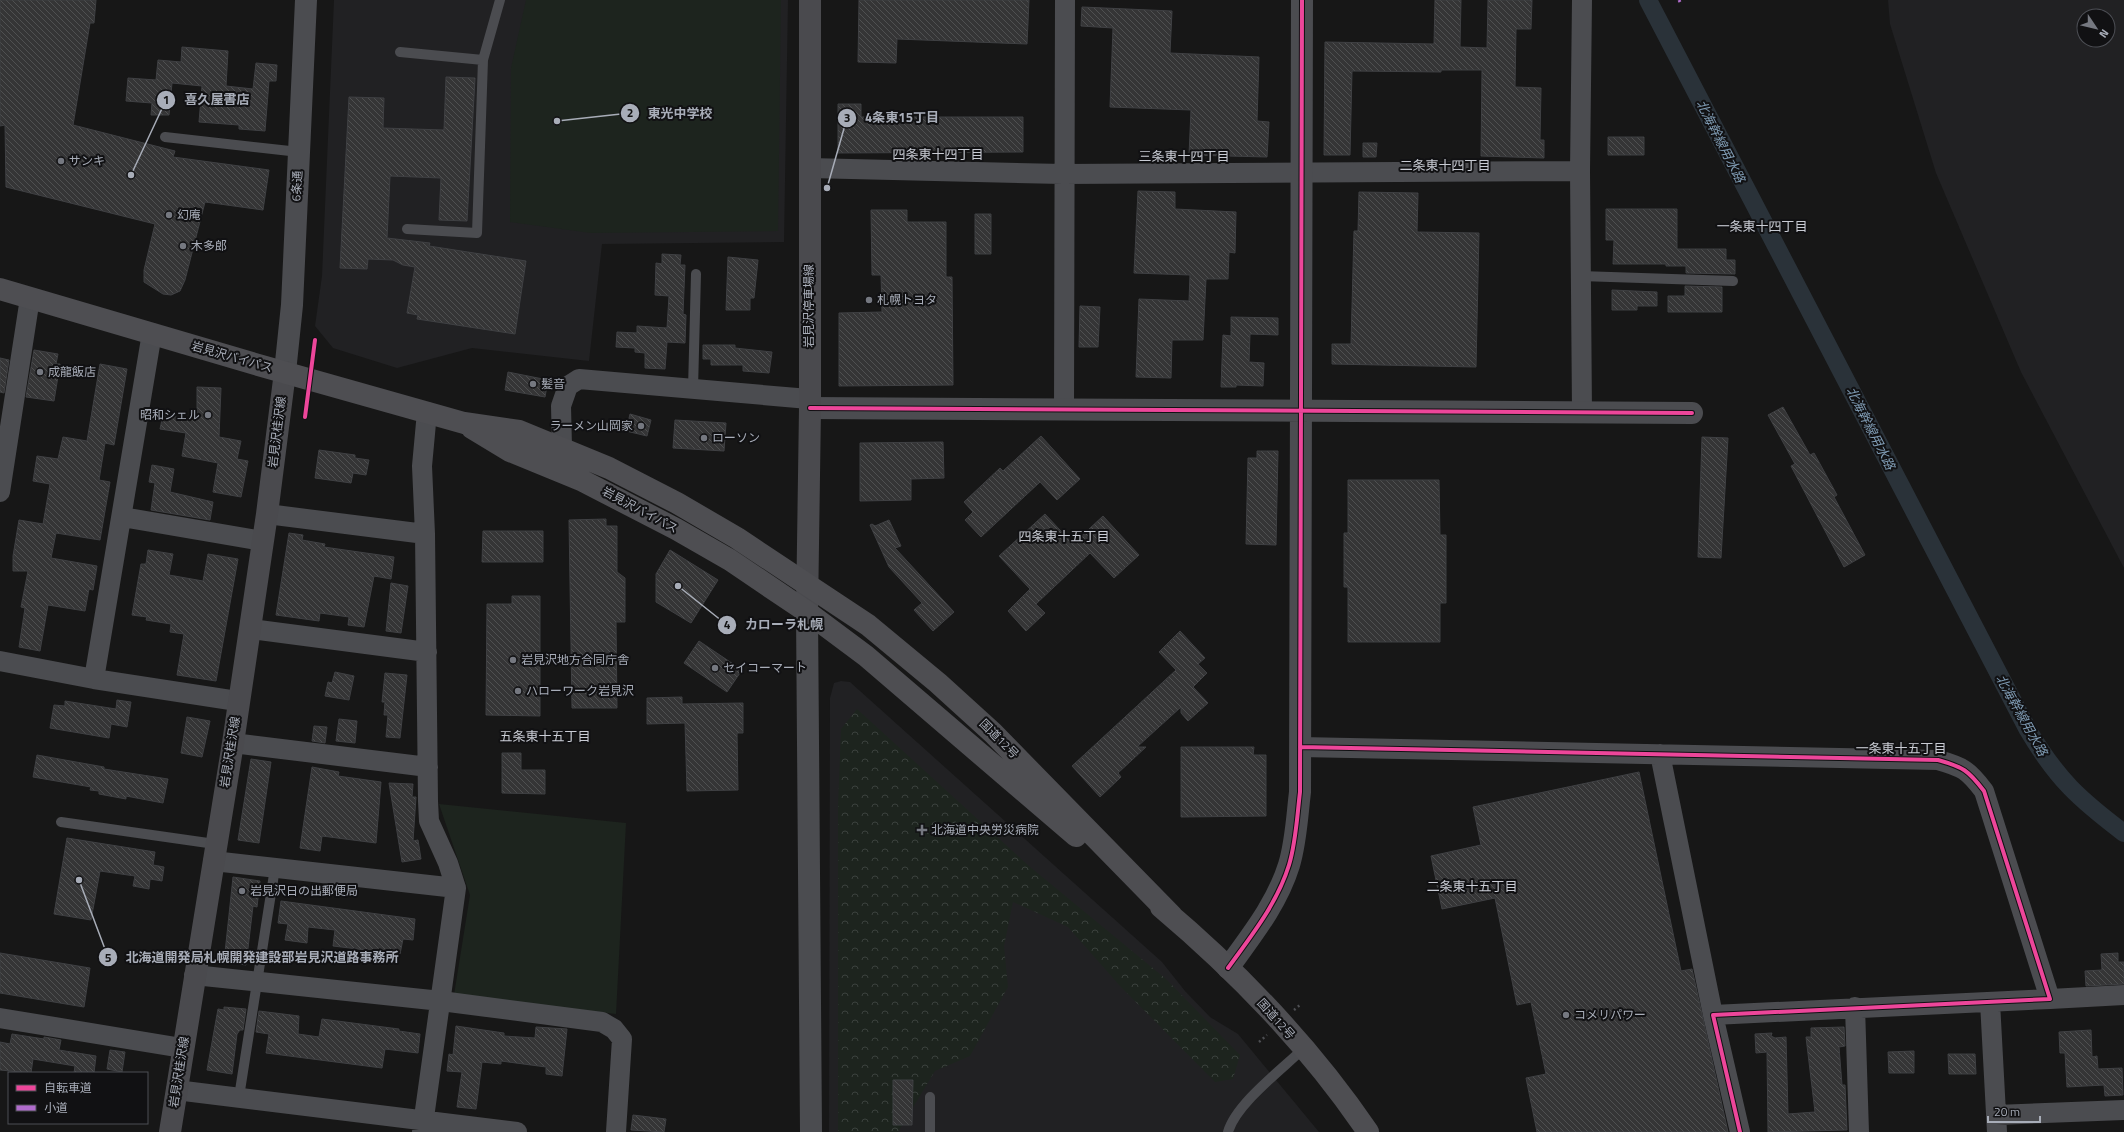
<svg xmlns="http://www.w3.org/2000/svg" width="2124" height="1132" font-family="'Titillium Web','Noto Sans JP',sans-serif">
	<defs>
		<pattern id="forest-crowns" width="20" height="18" patternUnits="userSpaceOnUse"><rect width="20" height="18" fill="#1d241e"/><path d="M2 6a3 3 0 1 1 6 0M12 15a3 3 0 1 1 6 0" fill="none" stroke="#3b413d"/></pattern>
		<pattern id="building-back-hatch" width="6" height="6" patternUnits="userSpaceOnUse"><rect width="6" height="6" fill="#353536"/><path d="M-1 5l2 2M0 0l6 6M5-1l2 2" fill="none" stroke="#4f5051"/></pattern>
	</defs>
	<rect width="100%" height="100%" fill="#171717"/>
	<path fill="#212123" fill-rule="evenodd" d="M334 0H788L784 242 602 244 589 361 472 348 397 368 333 348 315 326 322 276Z
		M1888 0H2124V568L2021 372 1936 173 1890 24ZM2084 16H2108V40H2084Z
		M841 681 850 682 1162 962 1185 991 1210 1017 1238 1034 1319 1132H829L830 698 834 683Z"/>
	<path fill="url(#forest-crowns)" d="M857 709 1029 866 1166 979 1240 1055 1233 1079 1215 1082 1120 986 1068 927 1013 902 1004 946 1008 987 970 1056 935 1071 898 1132H838V806L841 729Z"/>
	<path fill="#1d241e" d="M526 0H781L778 231 591 233 510 222 511 68Z
		M439 804 626 823 616 1014 454 995 470 895Z"/>
	<g fill="none" stroke-linecap="round" stroke-linejoin="round">
		<path stroke="#2a3239" stroke-width="18" d="M1648 0 2028 730C2057 779 2079 799 2124 833"/>
	</g>
	<path fill="url(#building-back-hatch)" stroke="#3f4043" d="M0 0H96L94 23H90L73 125 175 151 173 157 269 170 263 210 205 202 185 280 180 291 171 295 163 294 144 282V270L155 224 6 187 5 125 0 126Z
		M859 0H1029L1027 44 897 39 896 63 858 62Z
		M1435 0H1461L1460 47 1487 48 1488 0H1532L1531 29H1516L1515 87 1541 88 1540 140H1544V158L1481 156 1482 70H1441V72L1352 71 1350 155H1324L1325 42 1434 44Z
		M1082 7 1172 11 1170 53 1259 57 1257 121 1269 122 1267 157 1189 155 1191 110 1110 107 1113 28 1081 26Z
		M182 47 228 51 226 86 253 89 256 63 277 65 276 81H269L265 131 239 129V125L199 122 202 86 172 83 169 115H151L152 103 126 101 128 78 156 80 158 60 181 62Z
		M446 77 475 78 467 221 439 220 441 178 390 176 387 238 430 243 429 246 526 261 515 334 417 319 418 315 407 313 415 267 403 265 393 260 368 259 367 269 340 268 349 97 384 98 383 128 444 130Z
		M838 104H861V117H1023V152L838 153Z
		M1608 137H1644V155H1608Z
		M1363 143H1377L1376 157H1363Z
		M1138 191 1175 192V209L1236 212 1235 253 1229 252 1228 279H1206L1203 340H1172L1171 378 1136 377 1139 299 1189 301 1190 275 1134 273Z
		M1359 192 1418 193 1417 232 1479 233 1476 367 1332 364V344H1351L1354 231H1358Z
		M1606 209H1677V249H1726V260H1735V274L1686 273V266H1666V264H1613L1614 240H1606Z
		M871 210H907V222H946V277H952L953 385 839 386V313L882 312 881 275H872Z
		M975 214H991V254H975Z
		M662 254 681 255 680 265H685L683 314 686 315 685 343 667 342 665 369 645 368V353L635 352V348L616 347 617 332 637 333V326L667 328 669 296 655 295 656 263 662 264Z
		M728 257 758 260 754 298H750V310H726Z
		M1685 286 1722 287V312H1668V296H1685Z
		M1612 290 1657 292V306H1637V310H1612Z
		M1080 306 1100 307 1098 347H1079Z
		M1231 317 1278 318V335L1250 334 1249 362 1264 363 1263 386 1236 385V387H1221L1223 335 1231 336Z
		M703 345H735V348L772 352 769 373 743 371V365H711V359H703Z
		M34 350 58 354 56 364H60L54 401 26 397Z
		M0 358 9 360 4 393 0 392Z
		M100 364 127 369 114 445 105 443 99 480 110 482 100 540 56 533 51 558 97 566 93 590 89 589 85 611 48 605 40 651 19 647 25 608 21 607 28 571H13V556L19 520 43 524 50 484 33 481 37 456 58 459 63 437 87 441Z
		M508 372 548 380 545 397 505 390Z
		M197 387 221 388 219 437 241 441 237 459 248 461 241 497 213 492 218 463 182 456 186 433 160 429 163 415 197 420Z
		M1783 407 1810 455 1814 453 1837 495 1834 497 1865 555 1844 567 1791 466 1795 464 1768 415Z
		M630 414 651 420 647 436 626 431Z
		M675 420 726 423 724 451 673 448Z
		M1041 436 1080 479 1057 500 1040 482 981 537 965 520 973 512 964 502 1000 468 1003 471Z
		M1702 437 1728 438 1721 558 1698 557Z
		M943 442 944 478 911 479V500L860 501V443Z
		M319 450 355 455V458L369 460 366 475 353 473 351 483 315 478Z
		M1257 451H1278L1276 545 1246 544 1248 458H1257Z
		M152 465 174 469 170 492 213 502 210 520 151 510 155 483 149 482Z
		M1348 480H1439L1440 535H1446V603H1440V642H1348V587H1344V533H1348Z
		M1045 514 1073 544 1103 516 1139 555 1114 578 1090 553 1036 604 1045 613 1026 631 1008 611 1030 589 999 556Z
		M606 519V526H617V572L625 578V622H616L617 708H572L569 520Z
		M889 520 901 546 895 548 954 612 933 631 914 610 922 603 889 567 870 525 872 524 875 526Z
		M483 531H543V562H482Z
		M289 533 303 535 302 540 325 544 324 547 394 557 391 579 374 576 364 627 348 625 349 617 320 613 319 621 276 615Z
		M148 550 173 554 169 575 203 581 208 554 238 559 216 681 177 675 184 634 170 632 171 624 146 620 147 617 132 615 141 564H146Z
		M670 550 718 580 691 623 656 602V574Z
		M391 583 408 586 401 633 386 631Z
		M512 596H540V716L486 715 487 604H512Z
		M1180 631 1205 658 1198 664 1207 673 1193 687 1208 703 1188 721 1181 713V707L1137 747H1146L1118 773 1121 777 1100 797 1072 766 1176 670 1159 652Z
		M699 641 742 670 727 692 684 663Z
		M335 672 354 676 349 700 325 696 328 682 332 683Z
		M385 673 407 675 400 738 386 737 388 715H384L385 702H382Z
		M682 697V704L743 703V733H737L738 790 687 791 685 723 647 724V698Z
		M117 700 131 702 127 727 111 724 109 738 50 728 54 705 65 706V701L116 709Z
		M187 717 210 721 202 757 181 753Z
		M339 719 357 721 355 743 336 741Z
		M314 726 327 727 325 743 312 741Z
		M1181 747H1254L1253 755H1266V816L1181 817Z
		M502 753H521V770H545V794L502 793Z
		M37 755 104 767V769L168 779 163 803 126 796V799L99 794V791L90 790 91 787 33 777Z
		M251 759 271 762 259 843 238 840Z
		M312 767 339 772 338 776 381 782 376 843 322 836 320 851 300 848Z
		M1639 772 1681 971 1692 969 1728 1132H1537L1526 1078 1546 1074 1531 1002 1517 1005 1495 898 1442 909 1431 856 1481 845 1473 807Z
		M389 783 413 784 412 797H416L413 841 418 840 421 859 402 862Z
		M67 838 155 852 153 865 164 867 162 881 150 879 149 889 133 886 135 876 100 871 91 920 54 914Z
		M233 877 260 881 257 907 253 906 246 965 224 962Z
		M281 901 415 919 413 940 403 939 400 954 333 946 335 930 308 927 307 943 285 940 288 924 278 923Z
		M0 953 90 968 84 1007 0 993Z
		M2118 953V962H2124V984L2086 986 2085 971 2102 970 2101 954Z
		M224 1007 246 1009 243 1030H240L237 1034 232 1074 207 1070 218 1009 224 1010Z
		M259 1011 299 1016 298 1034 319 1037 322 1019 399 1029V1031L420 1034 418 1053 385 1049 382 1068 266 1053 269 1034 256 1032Z
		M456 1026 504 1033V1036L535 1038 536 1027 567 1029 562 1076 546 1074V1067L501 1061V1064L482 1062 476 1109 457 1107 462 1072 447 1071 449 1054 453 1055Z
		M1844 1027 1845 1046 1839 1047 1842 1085H1845L1847 1130 1768 1132 1767 1052 1756 1053 1755 1034 1772 1033 1771 1036 1775 1038 1786 1037 1788 1114 1815 1112 1806 1037H1811V1028Z
		M2091 1030 2092 1057 2097 1056 2098 1069 2122 1068 2123 1095 2105 1096 2104 1085 2067 1087 2065 1053H2060L2059 1032Z
		M12 1034 44 1039V1037L61 1040 59 1050 96 1056 94 1073H74L75 1066 33 1059 31 1073 0 1070V1042L10 1044Z
		M110 1050 125 1052 122 1072 107 1069Z
		M1914 1051V1073H1889L1888 1052Z
		M1948 1054H1975L1976 1074H1949Z
		M893 1080H913L912 1125H893Z
		M633 1115 666 1119 664 1132 631 1130Z"/>
	<g fill="none" stroke-linecap="round" stroke-linejoin="round">
		<path stroke="#4d4e52" stroke-width="2.5" stroke-dasharray="2 3" stroke-linecap="butt" d="M1294 1010 1300 1005
			M1259 1042 1267 1035"/>
		<path stroke="#4b4c50" stroke-width="10" d="M400 52 483 60
			M165 137 299 152
			M407 229 477 233 483 60 500 0
			M1580 276 1733 281
			M693 389 696 274
			M61 822 215 844
			M239 1097 275 868
			M930 1132V1097
			M1228 1132C1236 1104 1281 1070 1303 1049"/>
		<path stroke="#4b4c50" stroke-width="20" d="M809 168 1063 174 1580 171
			M1064 408 1065 0
			M1582 412 1580 171 1582 0
			M562 447 561 406 568 386 579 379 809 399
			M0 492 30 298
			M267 514 425 534
			M122 517 263 541
			M251 629 427 652
			M0 661 94 679 237 701
			M94 679 152 333
			M233 743 428 767
			M1300 747 1938 760C1963 767 1968 770 1984 791L2050 999 1713 1015 1740 1132
			M1660 754 1713 1015
			M213 861 456 888
			M194 975 441 1001 602 1022 614 1029 622 1039 616 1132
			M2050 999 2124 995
			M1990 1002 1997 1132
			M1855 1007 1859 1132
			M0 1018 182 1048
			M176 1090 517 1132
			M1996 1115 2124 1110
			M422 1132 456 888 448 863 429 821 428 801 425 534 422 466 427 412"/>
		<path stroke="#4b4c50" stroke-width="22" d="M285 372 292 305 306 0
			M810 408 1692 413
			M807 612 811 1132
			M1228 968C1251 936 1277 904 1289 865 1296 842 1297 817 1300 792L1302 0"/>
		<path stroke="#4a4a4e" stroke-width="22" d="M807 612 810 408V0
			M170 1132 233 743 267 514 285 372"/>
		<path stroke="#4e4e52" stroke-width="22" d="M0 289 255 364 464 423 519 431 609 468 677 503 737 538 868 625 938 683 993 733 1172 916
			M472 428 510 451 581 480 676 529 730 560 807 612 866 656 1076 836
			M1161 907C1238 972 1311 1048 1368 1132"/>
		<path stroke="#b06ccc" stroke-width="3" stroke-dasharray="6 3" stroke-linecap="butt" d="M1679 0 1680 2"/>
		<g stroke="#111113" stroke-width="6">
			<path id="cycleway" d="M810 408 1692 413
				M305 417 315 340
				M1300 747 1938 760C1963 767 1968 770 1984 791L2050 999 1713 1015 1740 1132
				M1228 968C1251 936 1277 904 1289 865 1296 842 1297 817 1300 792L1302 0"/>
		</g>
		<use href="#cycleway" stroke="#ed469a" stroke-width="4"/>
	</g>
	<g fill="#757880" stroke="#111113" stroke-width="1.5">
		<circle cx="61" cy="161" r="4"/>
		<circle cx="169" cy="215" r="4"/>
		<circle cx="183" cy="246" r="4"/>
		<circle cx="869" cy="300" r="4"/>
		<circle cx="40" cy="372" r="4"/>
		<circle cx="533" cy="384" r="4"/>
		<circle cx="208" cy="415" r="4"/>
		<circle cx="641" cy="426" r="4"/>
		<circle cx="704" cy="438" r="4"/>
		<circle cx="513" cy="660" r="4"/>
		<circle cx="715" cy="668" r="4"/>
		<circle cx="518" cy="691" r="4"/>
		<path d="M920 824h4v4h4v4h-4v4h-4v-4h-4v-4h4z"/>
		<circle cx="242" cy="891" r="4"/>
		<circle cx="1566" cy="1015" r="4"/>
	</g>
	<g text-anchor="middle" stroke-width="4" stroke-linejoin="round" paint-order="stroke">
		<g font-size="12" fill="#a8adb8" stroke="#111113" text-anchor="start">
			<text x="69" y="165">サンキ</text>
			<text x="177" y="219">幻庵</text>
			<text x="191" y="250">木多郎</text>
			<text x="877" y="304">札幌トヨタ</text>
			<text x="48" y="376">成龍飯店</text>
			<text x="541" y="388">髪音</text>
			<text x="200" y="419" text-anchor="end">昭和シェル</text>
			<text x="633" y="430" text-anchor="end">ラーメン山岡家</text>
			<text x="712" y="442">ローソン</text>
			<text x="521" y="664">岩見沢地方合同庁舎</text>
			<text x="723" y="672">セイコーマート</text>
			<text x="526" y="695">ハローワーク岩見沢</text>
			<text x="931" y="834">北海道中央労災病院</text>
			<text x="250" y="895">岩見沢日の出郵便局</text>
			<text x="1574" y="1019">コメリパワー</text>
		</g>
		<g font-size="12" fill="#a8adb8" stroke="#111113">
			<text transform="translate(297 186) rotate(-87)" y="4">6条通</text>
			<text transform="translate(809 306) rotate(-90)" y="4">岩見沢停車場線</text>
			<text transform="translate(232 357) rotate(16)" y="4">岩見沢バイパス</text>
			<text transform="translate(277 432) rotate(-83)" y="4">岩見沢桂沢線</text>
			<text transform="translate(640 510) rotate(28)" y="4">岩見沢バイパス</text>
			<text transform="translate(999 739) rotate(45)" y="4">国道12号</text>
			<text transform="translate(230 752) rotate(-81)" y="4">岩見沢桂沢線</text>
			<text transform="translate(1276 1019) rotate(48)" y="4">国道12号</text>
			<text transform="translate(179 1072) rotate(-81)" y="4">岩見沢桂沢線</text>
		</g>
		<g font-size="13" font-style="italic" fill="#7f9bb3" stroke="#111113">
			<text transform="translate(1721 141) rotate(63)" y="5">北海幹線用水路</text>
			<text transform="translate(1871 428) rotate(63)" y="5">北海幹線用水路</text>
			<text transform="translate(2022 715) rotate(61)" y="5">北海幹線用水路</text>
		</g>
		<g font-size="13" fill="#c9ccd4" stroke="#111113">
			<text x="938" y="159">四条東十四丁目</text>
			<text x="1184" y="161">三条東十四丁目</text>
			<text x="1445" y="170">二条東十四丁目</text>
			<text x="1762" y="231">一条東十四丁目</text>
			<text x="1064" y="541">四条東十五丁目</text>
			<text x="545" y="741">五条東十五丁目</text>
			<text x="1901" y="753">一条東十五丁目</text>
			<text x="1472" y="891">二条東十五丁目</text>
		</g>
	</g>
	<path fill="none" stroke="#a8adb8" stroke-width="1.5" d="M131 175L166 100M557 121L630 113M827 188L847 118M678 586L727 625M79 880L108 957"/>
	<g fill="#a8adb8" stroke="#111113" stroke-width="1.5">
		<circle cx="131" cy="175" r="4"/>
		<circle cx="557" cy="121" r="4"/>
		<circle cx="827" cy="188" r="4"/>
		<circle cx="678" cy="586" r="4"/>
		<circle cx="79" cy="880" r="4"/>
		<circle cx="166" cy="100" r="10"/>
		<circle cx="630" cy="113" r="10"/>
		<circle cx="847" cy="118" r="10"/>
		<circle cx="727" cy="625" r="10"/>
		<circle cx="108" cy="957" r="10"/>
	</g>
	<g font-size="12" text-anchor="middle" font-weight="bold" fill="#111">
		<text x="166" y="104">1</text>
		<text x="630" y="117">2</text>
		<text x="847" y="122">3</text>
		<text x="727" y="629">4</text>
		<text x="108" y="962">5</text>
	</g>
	<g font-size="13" text-anchor="middle" font-weight="bold" fill="#a8adb8" stroke="#111113" stroke-width="4" stroke-linejoin="round" paint-order="stroke">
		<text x="217" y="104">喜久屋書店</text>
		<text x="680" y="118">東光中学校</text>
		<text x="902" y="122">4条東15丁目</text>
		<text x="784" y="629">カローラ札幌</text>
		<text x="262" y="962">北海道開発局札幌開発建設部岩見沢道路事務所</text>
	</g>
	<rect x="8" y="1072" width="140" height="52" fill="#111113" stroke="#4d4f55"/>
	<rect x="16" y="1085" width="20" height="6" fill="#ed469a" stroke="#4d4f55"/>
	<text x="44" y="1092" font-size="12" fill="#a8adb8">自転車道</text>
	<rect x="16" y="1105" width="20" height="6" fill="#b06ccc" stroke="#4d4f55"/>
	<text x="44" y="1112" font-size="12" fill="#a8adb8">小道</text>
	<g transform="translate(2096 28) rotate(125)"><circle r="19" fill="#111113" stroke="#4d4f55"/>
	<path d="M0-3L7 15L0 10L-7 15Z" fill="#757880"/>
	<text y="-6" font-size="11" font-weight="bold" text-anchor="middle" fill="#a8adb8">N</text>
	</g>
	<path d="M1988 1116v6h52v-6" fill="none" stroke="#a8adb8" stroke-width="2"/>
	<text x="1994" y="1116" font-size="12" fill="#a8adb8" stroke="#111113" stroke-width="3" paint-order="stroke">20 m</text>
</svg>
